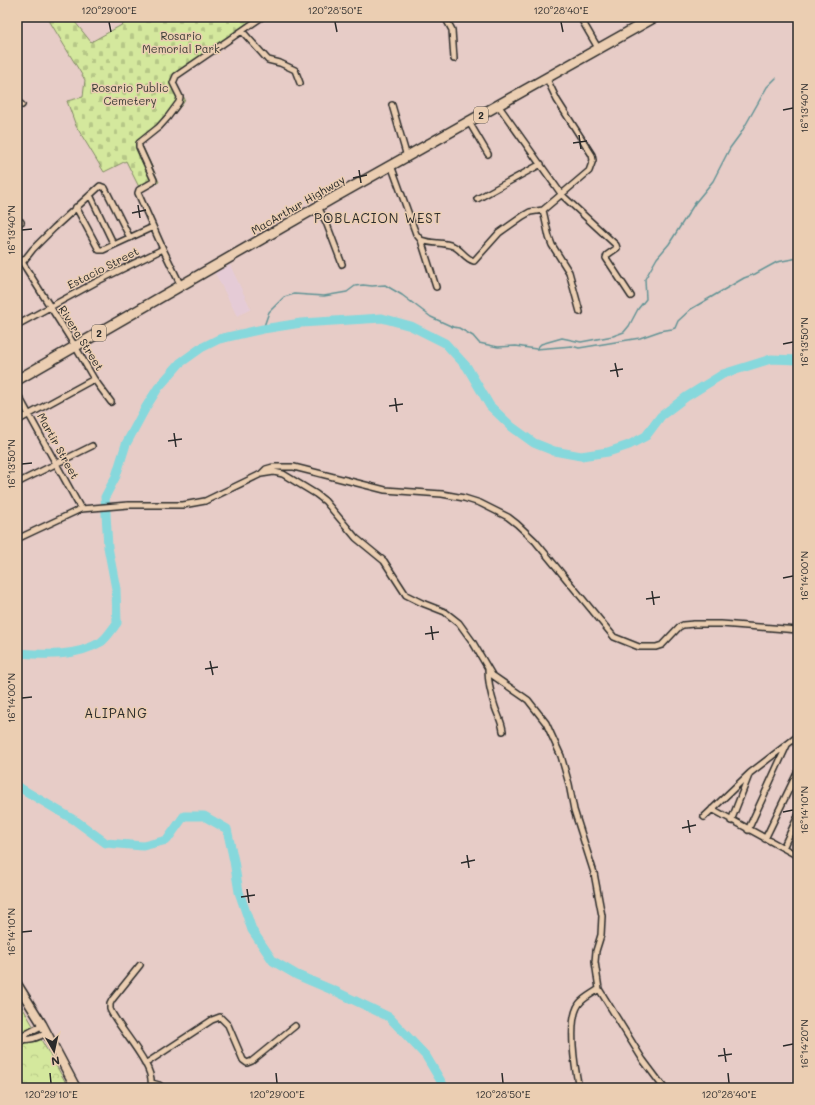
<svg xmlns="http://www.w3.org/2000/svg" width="815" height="1105" font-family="Mali,sans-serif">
	<defs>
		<pattern id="forest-crowns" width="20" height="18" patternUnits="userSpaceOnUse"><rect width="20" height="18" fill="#d4e89d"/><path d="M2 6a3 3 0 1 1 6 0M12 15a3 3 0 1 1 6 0" fill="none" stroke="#b6c787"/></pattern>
		<pattern id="cemetery-stones" width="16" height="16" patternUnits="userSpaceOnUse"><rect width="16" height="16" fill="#d4e89d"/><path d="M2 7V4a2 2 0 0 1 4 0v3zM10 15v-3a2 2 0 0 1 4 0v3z" fill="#b6c787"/></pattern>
	</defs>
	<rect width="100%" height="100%" fill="#e7ccc7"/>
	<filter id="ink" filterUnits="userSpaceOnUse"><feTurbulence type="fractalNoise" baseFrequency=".025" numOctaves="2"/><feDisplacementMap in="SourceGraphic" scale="8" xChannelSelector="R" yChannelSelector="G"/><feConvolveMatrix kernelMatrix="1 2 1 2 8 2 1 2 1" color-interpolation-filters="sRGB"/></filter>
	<g filter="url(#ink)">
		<path fill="#e5cbd6" d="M230 265 251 309 237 316 215 273Z"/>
		<path fill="url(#forest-crowns)" stroke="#808a64" d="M17 998 69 1088H17Z"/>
		<path fill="url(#cemetery-stones)" stroke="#808a64" d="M47 17H71L91 42 136 17H256V19L174 75 175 85 185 99 184 102 167 123 146 140 142 145 159 182 141 191 126 161 104 172 76 126 67 101 83 97 85 80Z"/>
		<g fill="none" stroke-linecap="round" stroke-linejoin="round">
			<path stroke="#629395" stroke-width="1.5" d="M263 329 269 312 284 297 294 294 324 296 347 292 355 286 363 285 372 286 385 285 402 295 431 317 453 327 459 328 473 336 479 343 498 347 516 346 536 349 572 346 579 348 640 338 660 331 672 329 675 328 678 321 691 309 744 278 755 274 777 262 798 258
				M536 349 541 344 562 338 581 342 613 336 624 332 629 326 638 309 646 299 645 279 657 258 669 244 695 203 713 181 730 148 741 133 767 87 776 78"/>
			<path stroke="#86d8dc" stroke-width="9" d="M17 653C45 655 76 657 101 642 107 638 113 628 117 623L116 589 108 547 105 497 116 476 126 444 146 407 158 388 180 363 201 348 219 339 263 329 301 323 382 318 411 326 445 343 467 367 490 406 512 427 534 443 554 451 581 456 608 452 629 445 646 436 661 416 686 397 723 374 771 359 798 360
				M17 786 76 821 106 843 143 846 167 840 184 816H204L227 829 234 861 239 892 252 930 273 961 297 975 337 992 389 1017 426 1056 445 1088"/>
			<g stroke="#2b2b2b" stroke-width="8">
				<path id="street" d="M445 17 452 30 454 59
					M580 17 598 48
					M242 31 268 60 280 63 295 70 300 83
					M546 77 557 100 592 155 593 160 589 171 543 210 549 237 552 245 569 272 580 312
					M17 101 22 105
					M392 105 407 157
					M498 105 562 195 616 245 617 248 607 255 606 258 631 296
					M469 122 488 154
					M391 165 416 234 421 240 436 287
					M90 195 114 245
					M477 199 541 164
					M76 207 99 250H103L153 227
					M318 207 326 222 342 264
					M17 224 21 222
					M421 240C431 244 444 242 453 246 461 249 465 259 474 261L499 233 523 216 530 212 543 210
					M17 254 75 346 94 379 111 402
					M22 263 33 249 54 228 100 186 105 188 130 238
					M181 286 163 249 138 193 139 190 153 182 154 180 139 147V143L159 127 168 117 179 102 180 97 173 83 176 76 262 17
					M17 325 96 282 163 249
					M17 393 81 509
					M17 421 94 379
					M261 474 266 469 273 467H294L385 490 442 494 464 498 480 503 508 517 517 524 535 541 614 637 639 647H656L662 645 679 627 683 625 694 624H721L798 630
					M17 483 92 446
					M17 539 81 509 128 505H183L205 501 261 474 274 472 283 474 316 494 325 501 356 538 384 561 406 595 422 603 445 612 459 623 472 641 492 675 528 700 546 723 561 756 569 784 574 810 594 873 602 916 601 935 596 951 595 962 599 989 643 1060 664 1088
					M488 669C488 682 491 695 495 707 498 716 502 722 503 731
					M712 809 798 856
					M704 817 750 773 798 736
					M731 821 749 775
					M748 830 787 745
					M765 839 798 771
					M783 848 798 816
					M140 965 112 1000 110 1004V1009C117 1027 159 1069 150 1088
					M17 1035C25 1044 38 1037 47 1033
					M19 1038 43 1025
					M17 1045 21 1043 23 1039
					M145 1064 212 1020 220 1017 228 1025 243 1060 247 1063 252 1061 295 1026
					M152 1083 159 1085 163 1088
					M579 1088C575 1069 567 1021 579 1004 583 998 592 994 599 989"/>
			</g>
			<g stroke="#2b2b2b" stroke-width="11">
				<path id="primary" d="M17 984 42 1024 76 1088"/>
			</g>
			<g stroke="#2b2b2b" stroke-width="12">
				<path id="highway" d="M17 380 333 198 655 17"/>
			</g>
			<use href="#street" stroke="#ebceb2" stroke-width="5"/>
			<use href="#primary" stroke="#ebceb2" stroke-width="8"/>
			<use href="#highway" stroke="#ebceb2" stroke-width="9"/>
		</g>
	</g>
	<path fill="none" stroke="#2b2b2b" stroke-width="1.5" d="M109 22 111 32M335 22 337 32M561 22 563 32M783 110 793 108M579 135 581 149M573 143 587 141M359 170 361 183M353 178 367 175M138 205 140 218M132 213 146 210M22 230 32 229M783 344 793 342M615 363 618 377M610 371 623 369M395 398 397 412M389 406 403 404M174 433 176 447M168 441 182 439M22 464 32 463M783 578 793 576M652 591 654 605M646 599 660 597M431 626 433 640M425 634 439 632M210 661 213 675M205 669 218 667M22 698 32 697M783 812 793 810M688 820 690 833M682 828 696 825M467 855 469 868M461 863 475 860M247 889 249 903M241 897 255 895M22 932 32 931M783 1046 793 1044M724 1048 726 1062M718 1056 732 1054M50 1073 51 1083M276 1073 277 1083M502 1073 503 1083M728 1073 729 1083"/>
	<g text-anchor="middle" stroke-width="3" stroke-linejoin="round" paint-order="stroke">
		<g fill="#ebceb2" stroke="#655c54" stroke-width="1">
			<rect x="474" y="107" width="14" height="16" rx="3"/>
			<rect x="92" y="325" width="14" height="16" rx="3"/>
		</g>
		<g font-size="10" font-weight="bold" fill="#2b2b2b">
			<text x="481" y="119">2</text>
			<text x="99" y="337">2</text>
		</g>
		<g font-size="11" fill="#3c3e36" stroke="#ebceb2">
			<text x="181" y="40">Rosario<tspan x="181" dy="13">Memorial Park</tspan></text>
			<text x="130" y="92">Rosario Public<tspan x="130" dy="13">Cemetery</tspan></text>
		</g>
		<g font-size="11" fill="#2b2b2b" stroke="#ebceb2">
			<text transform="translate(298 205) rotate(-30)" y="4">MacArthur Highway</text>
			<text transform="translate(103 268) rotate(-27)" y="4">Estacio Street</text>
			<text transform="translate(81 338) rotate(58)" y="4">Rivera Street</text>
			<text transform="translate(58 446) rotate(61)" y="4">Martir Street</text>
		</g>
		<g font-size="13" letter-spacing="1" fill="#2b2b2b" stroke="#ebceb2">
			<text x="378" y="223">POBLACION WEST</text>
			<text x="116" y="718">ALIPANG</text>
		</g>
	</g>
	<rect width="815" height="1105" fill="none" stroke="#ebceb2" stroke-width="44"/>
	<g transform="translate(54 1051) rotate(171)" stroke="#ebceb2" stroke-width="3" paint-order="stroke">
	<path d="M0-3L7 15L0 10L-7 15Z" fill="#2b2b2b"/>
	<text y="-6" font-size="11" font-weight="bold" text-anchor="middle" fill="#2b2b2b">N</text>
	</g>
	<rect x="22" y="22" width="771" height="1061" fill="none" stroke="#2b2b2b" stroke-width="1.5"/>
	<g font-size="10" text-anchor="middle" fill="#2b2b2b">
		<text x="109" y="14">120°29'00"E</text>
		<text x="335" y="14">120°28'50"E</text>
		<text x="561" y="14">120°28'40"E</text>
		<text transform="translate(804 108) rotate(-90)" y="4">16°13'40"N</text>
		<text transform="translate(11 230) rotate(-90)" y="4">16°13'40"N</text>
		<text transform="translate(804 342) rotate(-90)" y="4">16°13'50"N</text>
		<text transform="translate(11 464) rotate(-90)" y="4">16°13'50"N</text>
		<text transform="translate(804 576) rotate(-90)" y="4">16°14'00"N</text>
		<text transform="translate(11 698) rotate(-90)" y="4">16°14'00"N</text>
		<text transform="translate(804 810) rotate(-90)" y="4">16°14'10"N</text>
		<text transform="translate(11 932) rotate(-90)" y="4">16°14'10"N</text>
		<text transform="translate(804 1044) rotate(-90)" y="4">16°14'20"N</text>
		<text x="51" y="1098">120°29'10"E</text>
		<text x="277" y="1098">120°29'00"E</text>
		<text x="503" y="1098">120°28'50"E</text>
		<text x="729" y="1098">120°28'40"E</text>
	</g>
</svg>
